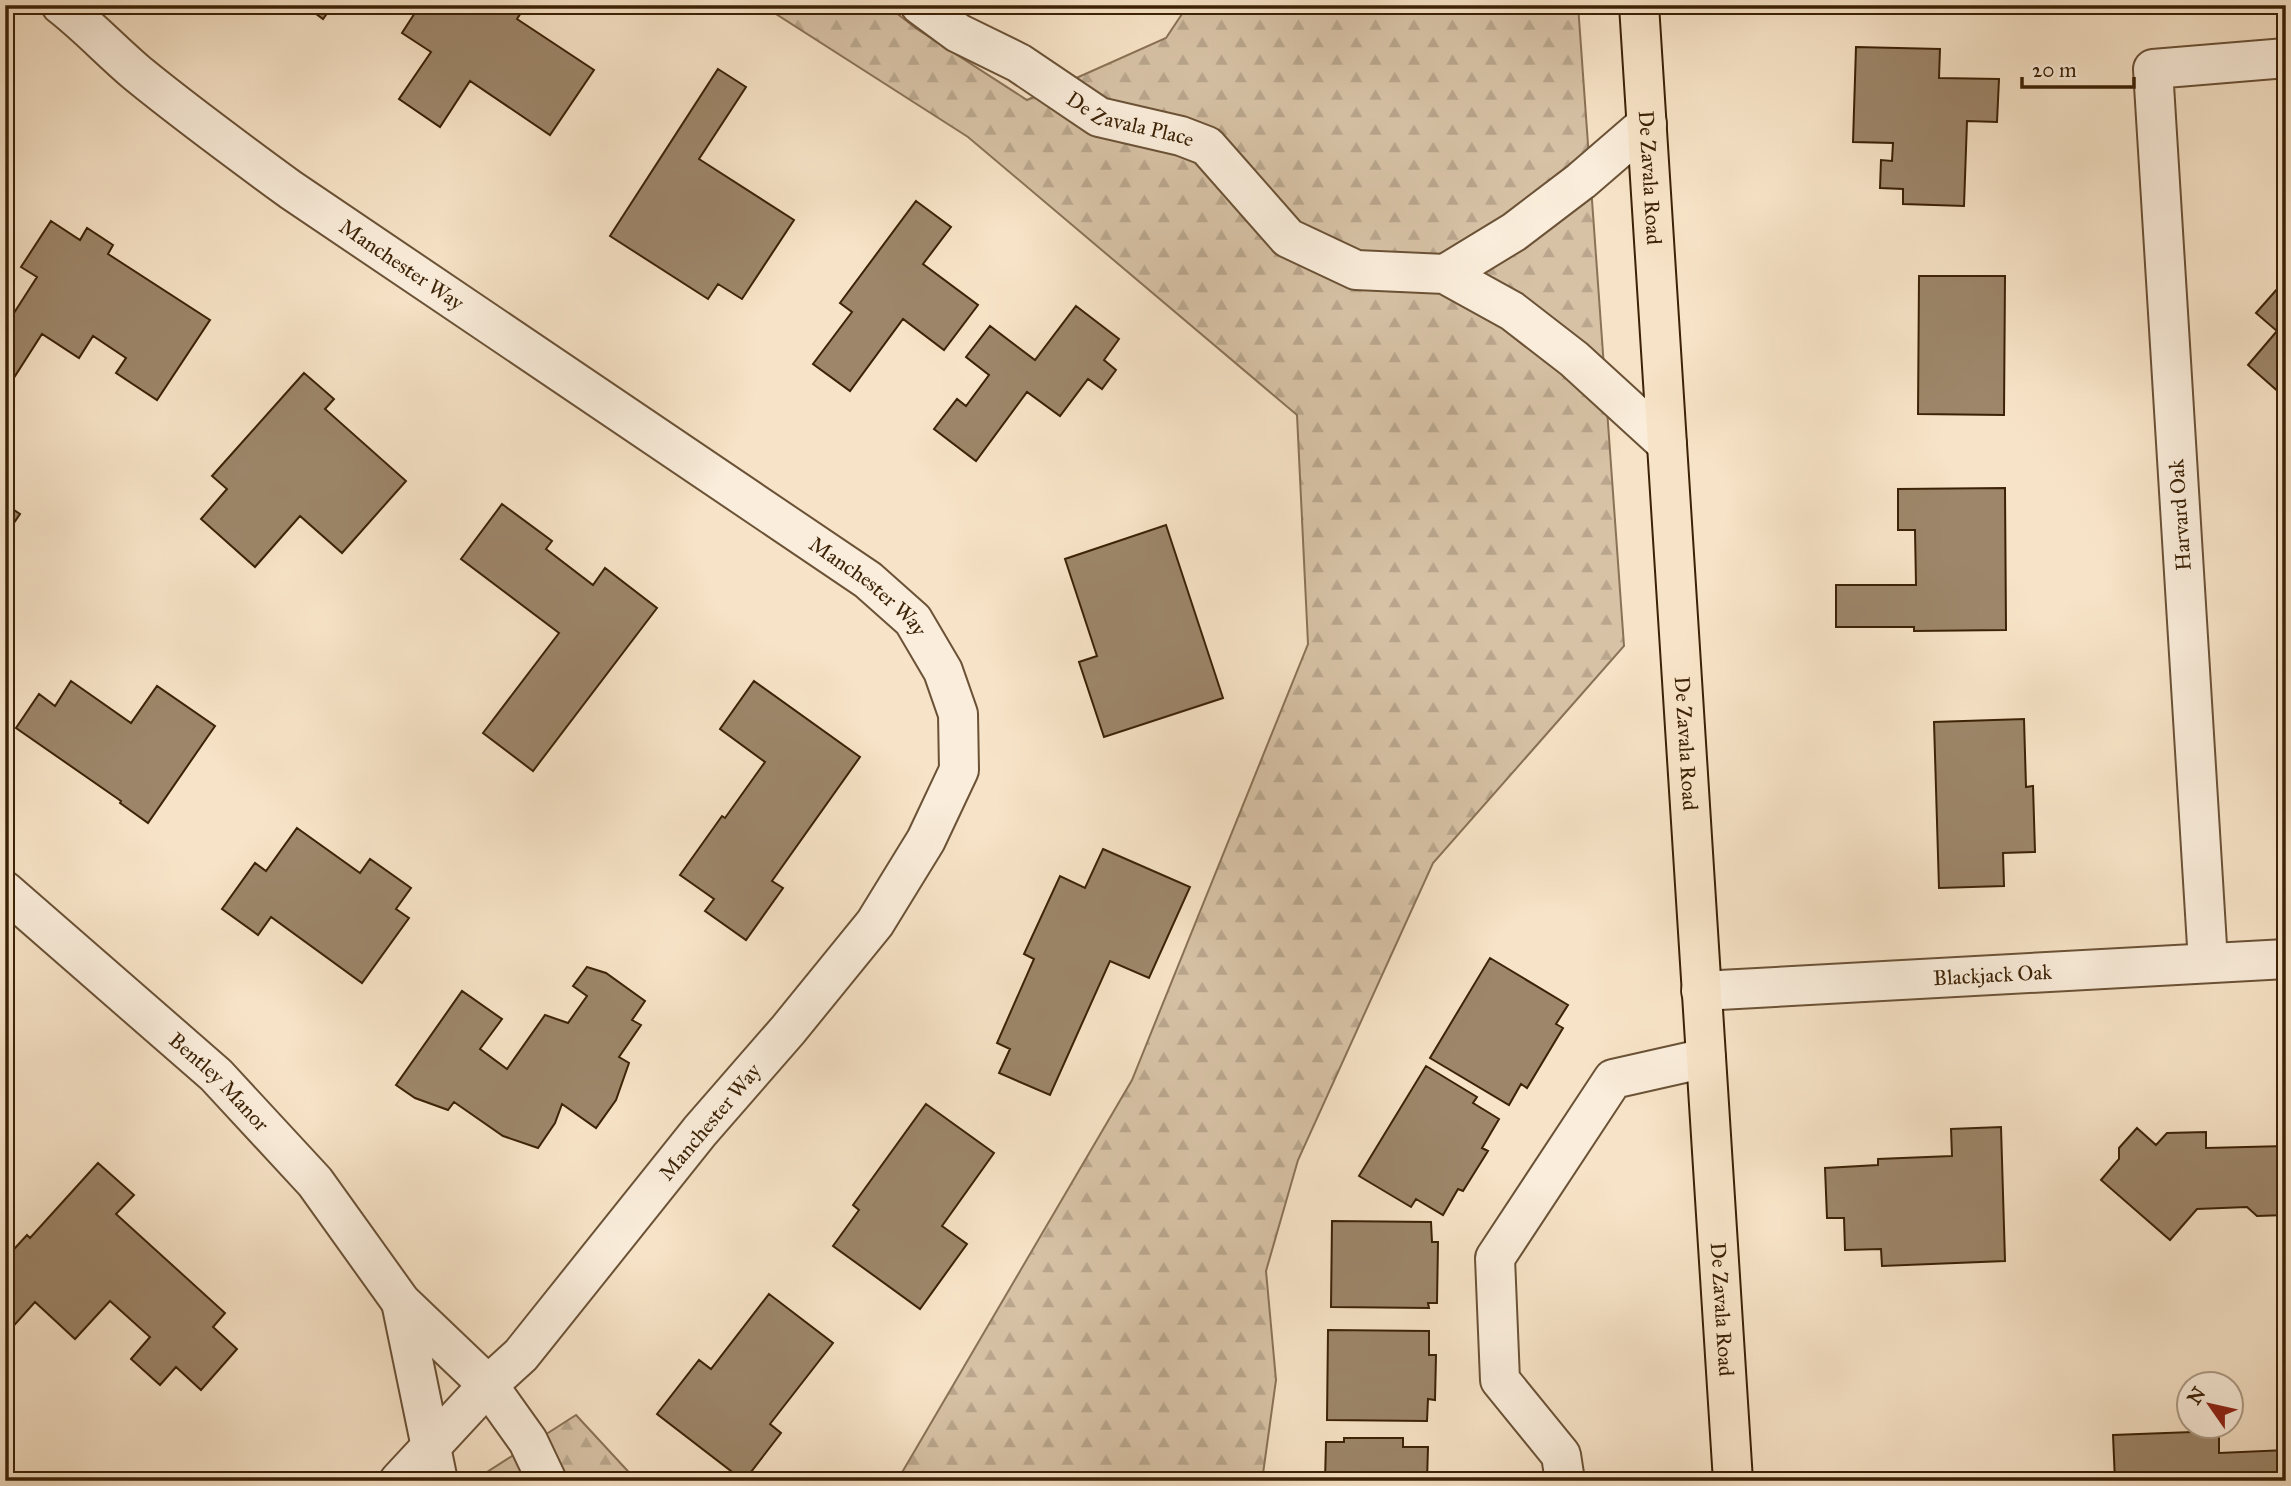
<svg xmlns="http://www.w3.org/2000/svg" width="2291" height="1486" font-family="'IM FELL Great Primer',serif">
	<defs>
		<pattern id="forest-firs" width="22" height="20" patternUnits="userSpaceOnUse" patternTransform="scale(1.75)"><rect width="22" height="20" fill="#d7c2a6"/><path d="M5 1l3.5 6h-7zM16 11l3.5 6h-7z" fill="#b9a68d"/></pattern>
	</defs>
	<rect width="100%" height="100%" fill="#f7e3c7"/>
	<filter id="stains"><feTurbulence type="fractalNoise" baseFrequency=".00286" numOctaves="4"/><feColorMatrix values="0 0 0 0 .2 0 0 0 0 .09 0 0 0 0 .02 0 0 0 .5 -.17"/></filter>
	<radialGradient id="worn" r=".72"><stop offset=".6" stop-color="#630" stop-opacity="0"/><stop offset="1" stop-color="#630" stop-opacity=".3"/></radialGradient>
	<path fill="url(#forest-firs)" stroke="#8a7256" stroke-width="2" d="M762 5H886L917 29 1027 100 1166 38 1188 5H1578L1624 646 1433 863 1298 1160 1266 1271 1276 1380 1262 1481H897L1132 1080 1308 644 1297 415 968 137Z
		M576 1415 637 1481H473Z"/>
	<path fill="#9d866a" stroke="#3c2206" stroke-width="2" d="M304 5H333L323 19Z
		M420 5H526L517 19 594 70 550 135 470 81 440 127 399 99 431 52 402 33Z
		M1856 47 1940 49 1939 78 1999 79 1997 122 1967 121 1964 206 1903 204V189L1880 188 1881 160 1892 161 1893 143 1853 142Z
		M718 69 746 87 699 159 794 220 742 299 718 284 708 299 610 236Z
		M916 201 951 227 923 264 978 305 944 350 903 319 850 391 813 364 852 312 840 303Z
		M51 221 80 240 87 228 113 245 108 254 210 320 157 400 116 373 126 358 93 336 79 358 42 334 8 387 5 385V327L37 277 21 267Z
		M1919 276H2005L2004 415 1918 414Z
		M2286 279V388L2281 394 2248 365 2277 331 2256 313Z
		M1076 306 1119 339 1104 360 1116 370 1102 389 1088 379 1060 416 1027 392 976 461 934 429 957 399 966 406 989 375 966 357 990 326 1035 360Z
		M304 373 334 399 325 409 406 481 342 553 300 516 255 567 201 519 227 489 212 476Z
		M2005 488 2006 630 1914 631V627H1836V585H1916L1915 530H1898V489Z
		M5 504 20 514 5 536Z
		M502 504 552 541 546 549 593 585 605 568 657 608 533 771 483 733 559 633 461 559Z
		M1166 525 1223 698 1104 737 1079 662 1097 656 1065 559Z
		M71 681 131 723 157 686 215 726 148 823 120 803 121 801 16 728 39 694 55 706Z
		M754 681 860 757 772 881 783 888 746 940 705 911 714 899 680 875 722 816 725 818 765 762 720 729Z
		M2024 719 2026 787 2033 786 2035 852 2003 853 2004 886 1939 888 1934 722Z
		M297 828 360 873 370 859 411 888 396 909 409 918 362 983 271 917 258 935 222 909 255 863 266 871Z
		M1103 849 1190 887 1149 978 1110 961 1050 1095 999 1073 1010 1049 997 1043 1034 959 1024 954 1060 876 1085 888Z
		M1490 958 1568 1005 1556 1024 1563 1028 1527 1088 1521 1084 1509 1105 1430 1058Z
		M587 967 606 973 645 1001 632 1020 641 1025 619 1057 629 1063 616 1100 596 1128 562 1104 555 1123 538 1148 503 1136 454 1102 448 1110 415 1098 396 1085 462 991 502 1019 480 1049 507 1069 545 1015 568 1023 587 996 573 986Z
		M1426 1066 1477 1097 1473 1103 1499 1119 1482 1148 1488 1151 1463 1191 1458 1189 1443 1215 1416 1199 1411 1207 1359 1176Z
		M926 1104 994 1153 942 1226 967 1244 920 1309 833 1246 859 1210 853 1205Z
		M2001 1127 2005 1261 1882 1266 1881 1249 1845 1250 1844 1218H1827L1825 1168 1878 1165V1159L1952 1156 1951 1129Z
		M2137 1128 2156 1145 2167 1133 2206 1132V1148L2286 1146V1215L2257 1216 2247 1207 2197 1209 2170 1240 2101 1180 2119 1159V1148Z
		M98 1163 134 1195 116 1214 225 1313 213 1327 237 1349 201 1390 176 1367 160 1385 131 1359 150 1337 110 1301 75 1339 35 1302 10 1330 5 1326V1259L27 1235 30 1238Z
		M1332 1221 1431 1222 1432 1242H1438L1437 1303H1428L1429 1308 1331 1307Z
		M769 1294 833 1343 770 1424 781 1433 744 1481 657 1414 699 1360 711 1369Z
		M1328 1330 1429 1331V1355H1436L1435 1400 1428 1399 1427 1421 1327 1420Z
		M2219 1431V1453L2286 1450V1481H2115L2113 1435Z
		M1344 1438H1403V1447H1428L1427 1481H1325L1326 1442H1344Z"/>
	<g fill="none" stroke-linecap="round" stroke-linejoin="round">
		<g stroke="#6b5236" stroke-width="42">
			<g id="minor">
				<path id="s1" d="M61 5C88 26 111 51 137 73 187 114 239 152 291 190L868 580 913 620 943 671 958 714 959 770 926 840 875 923 788 1030 700 1131 521 1355 488 1385 399 1481"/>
				<path id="s2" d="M920 5 958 33 1019 63 1099 117 1181 136 1207 146 1288 238 1356 270 1445 274 1512 311 1574 359 1667 444"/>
				<path d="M1445 274 1514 232 1581 181 1647 124"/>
				<path id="s3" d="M5 891 216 1075 315 1182 401 1302 488 1385 528 1441 547 1481"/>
				<path d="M2208 962 2153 69 2286 58"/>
				<path id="s4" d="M1701 991 2286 959"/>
				<path d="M401 1302 438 1481"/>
				<path d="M1565 1481 1561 1455 1500 1380 1495 1258 1613 1079 1706 1058"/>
			</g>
		</g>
		<g stroke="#3c2206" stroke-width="42">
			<g id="major">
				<path id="s5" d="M1639 5 1733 1481"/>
			</g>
		</g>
		<use href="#minor" stroke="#faeddb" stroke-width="38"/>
		<use href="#major" stroke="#f7e3c7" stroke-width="38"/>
	</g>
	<g text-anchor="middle" stroke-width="6" stroke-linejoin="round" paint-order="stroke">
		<g font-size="21" fill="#3c2206" stroke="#faeddb">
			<text dy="7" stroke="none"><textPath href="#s2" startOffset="242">De Zavala Place</textPath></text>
			<text dy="7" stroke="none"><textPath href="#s5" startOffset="173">De Zavala Road</textPath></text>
			<text dy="7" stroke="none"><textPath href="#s1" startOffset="429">Manchester Way</textPath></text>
			<text transform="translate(2180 515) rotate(-94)" y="7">Harvard Oak</text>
			<text dy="7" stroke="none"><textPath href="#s1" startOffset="996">Manchester Way</textPath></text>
			<text dy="7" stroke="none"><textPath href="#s5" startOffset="740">De Zavala Road</textPath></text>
			<text dy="7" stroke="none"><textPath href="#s4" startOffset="292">Blackjack Oak</textPath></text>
			<text dy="7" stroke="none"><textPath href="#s3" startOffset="287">Bentley Manor</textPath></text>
			<text transform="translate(710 1122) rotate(-50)" y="7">Manchester Way</text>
			<text dy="7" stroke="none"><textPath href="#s5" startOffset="1307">De Zavala Road</textPath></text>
		</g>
	</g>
	<rect width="2291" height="1486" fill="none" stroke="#f7e3c7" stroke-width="28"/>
	<rect x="7" y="7" width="2277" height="1472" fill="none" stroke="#3c2206" stroke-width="3.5"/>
	<rect x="14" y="14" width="2263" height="1458" fill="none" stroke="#3c2206" stroke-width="2"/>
	<g transform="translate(2210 1405) rotate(304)"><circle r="33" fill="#faeddb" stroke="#ae9c86" stroke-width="2"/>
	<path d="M0-5L12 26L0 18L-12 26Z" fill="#8f2418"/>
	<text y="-10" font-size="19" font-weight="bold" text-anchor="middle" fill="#3c2206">N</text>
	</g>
	<path d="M2022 77v10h112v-10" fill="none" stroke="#3c2206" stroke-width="3.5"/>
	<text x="2032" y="77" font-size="21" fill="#3c2206" stroke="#faeddb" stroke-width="5" paint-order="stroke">20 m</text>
	<rect width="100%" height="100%" filter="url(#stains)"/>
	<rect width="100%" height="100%" fill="url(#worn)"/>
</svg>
